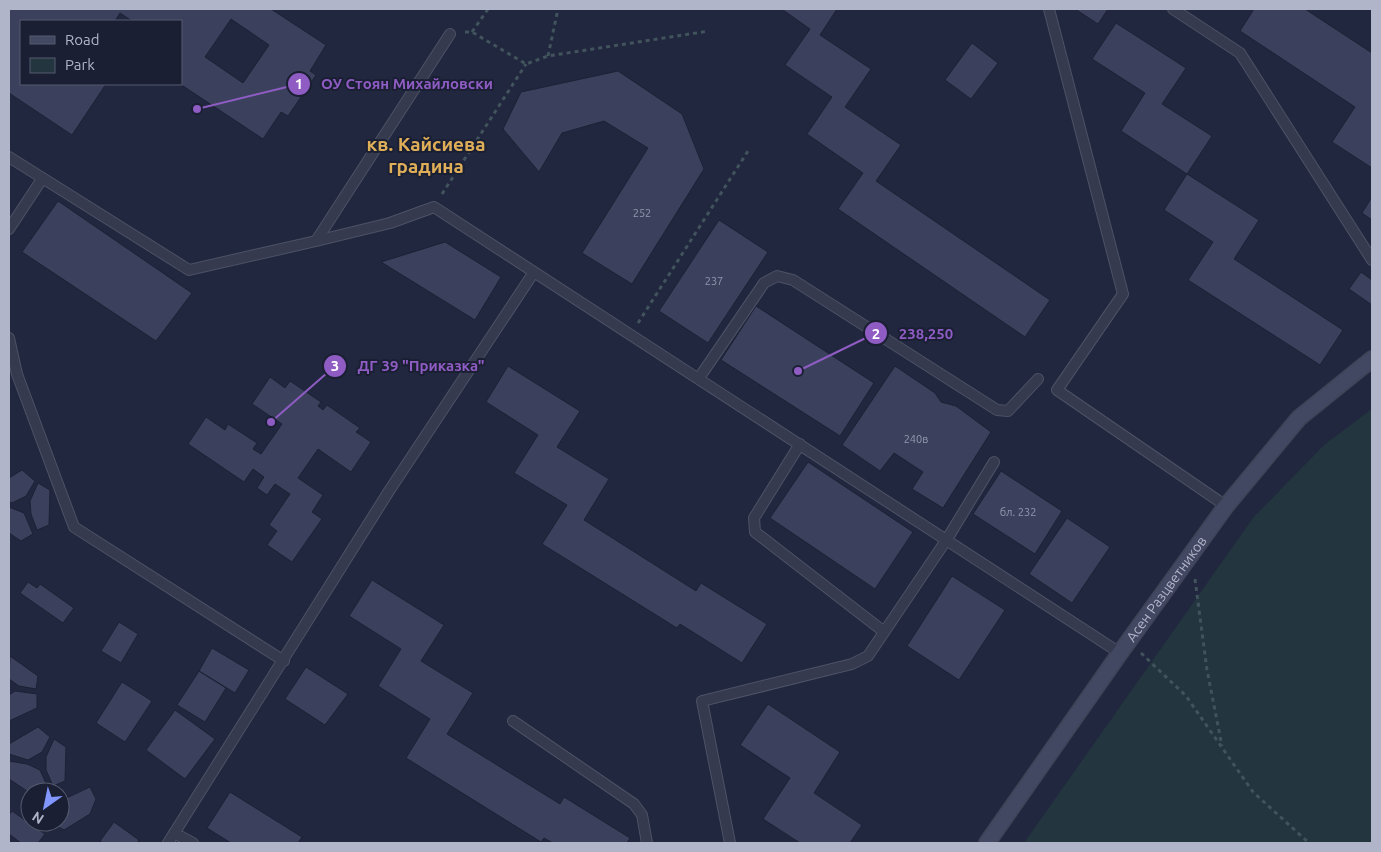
<svg xmlns="http://www.w3.org/2000/svg" width="1381" height="852" font-family="Ubuntu,sans-serif">
	<rect width="100%" height="100%" fill="#21273e"/>
	<path fill="#23363f" d="M1372 409V843H1024L1253 518 1324 445Z"/>
	<path fill="#3b415d" stroke="#1c2135" fill-rule="evenodd" d="M9 9H271L326 45 310 71 316 75 288 116 281 112 263 139 180 84 181 21H132L120 13 115 21H21V84H106L72 135 9 93ZM231 19 269 45 243 83 205 57Z
		M784 9H837L820 35 871 69 845 107 901 145 876 181 1050 300 1025 337 838 209 863 173 807 134 832 97 785 65 810 29 783 10Z
		M1075 9H1108L1098 24Z
		M1254 9H1305L1372 53V168L1332 142 1355 107 1240 31Z
		M1116 23 1186 68 1162 104 1212 136 1187 174 1121 131 1145 93 1092 59Z
		M972 43 998 63 971 99 945 80Z
		M618 71 682 114 704 169 632 284 582 253 648 148 604 121 562 133 539 172 503 129 521 92Z
		M1187 174 1259 220 1234 259 1343 330 1320 365 1188 280 1213 242 1164 210Z
		M1372 197V220L1362 213Z
		M58 201 192 293 156 341 22 252Z
		M719 220 768 252 708 343 659 311Z
		M445 242 501 277 475 320 381 262Z
		M1361 272 1372 280V305L1349 289Z
		M756 306 874 383 840 436 721 360Z
		M508 366 580 411 557 447 609 479 584 520 696 591 701 583 767 624 742 663 680 624 677 628 542 544 567 505 514 473 538 435 486 402Z
		M895 366 935 393 941 402 956 406 991 432 943 508 912 489 923 472 894 453 880 471 842 445Z
		M270 377 285 388 290 381 321 402 318 406 323 410 327 405 360 428 356 432 371 442 351 472 318 449 298 478 323 495 312 512 322 519 292 562 267 545 277 531 269 525 290 494 275 484 267 495 257 488 264 477 253 469 244 482 188 444 206 417 225 430 228 424 257 443 253 449 261 454 282 424 252 404Z
		M808 462 913 532 875 589 770 518Z
		M22 470 35 481 26 496 12 503 9 502V478Z
		M1001 471 1062 511 1035 554 973 514Z
		M38 483 50 490 49 525 37 530 31 514 30 501Z
		M9 507 24 513 33 534 21 541 9 533Z
		M1067 518 1110 547 1072 603 1029 574Z
		M952 576 1005 610 959 680 907 646Z
		M372 580 444 625 421 661 473 693 447 734 560 804 564 797 630 838 627 843H553L544 838 541 842 406 758 430 719 378 686 401 649 349 616Z
		M28 582 37 588 40 584 74 608 63 623 20 593Z
		M119 622 138 634 121 663 101 651Z
		M212 648 249 670 235 693 199 671Z
		M10 656 38 676 36 689 19 686 9 679Z
		M306 667 348 694 325 725 285 699Z
		M199 671 226 688 205 722 177 705Z
		M122 682 152 701 125 742 96 723Z
		M15 691 37 694V708L9 721V695Z
		M768 704 840 752 814 793 862 825 850 843H800L763 819 790 778 740 745Z
		M175 710 215 739 185 779 146 750Z
		M38 727 50 737 42 752 28 760 9 754V744Z
		M54 739 66 747 65 781 53 786 46 770V757Z
		M9 761 27 764 40 770 49 790 30 793 9 779Z
		M90 787 96 799 90 814 64 830 49 822H60V801Z
		M230 792 302 837 298 843H231L207 828Z
		M12 811 45 834 38 843H21L9 834V815Z
		M114 822 139 840 137 843H103L100 841Z"/>
	<g fill="none" stroke-linecap="round" stroke-linejoin="round">
		<g stroke="#4d5266" stroke-width="12">
			<path id="lane" d="M1049 9 1123 294 1057 390 1226 506
				M1173 9 1240 53 1372 260
				M9 157 189 270 316 241 450 34
				M9 229 42 179
				M316 241 390 223 434 207 1120 653
				M9 338 17 374 74 527 284 661
				M699 378 764 283 777 276 793 280 997 410 1008 411 1038 379
				M800 444 754 518 755 532 883 631
				M513 721 634 804 642 815 647 843
				M174 833 193 843
				M168 843 389 491 534 272
				M730 843 702 701 852 664 868 656 947 539 994 462"/>
		</g>
		<g stroke="#3e4357" stroke-width="18">
			<g id="secondary">
				<path id="s1" d="M987 843 1120 653 1226 506 1299 418 1372 359"/>
			</g>
		</g>
		<path stroke="#41535c" stroke-width="3" stroke-dasharray="4 4" stroke-linecap="butt" d="M465 32H472L526 64 548 56 709 31
			M472 32 488 9
			M548 56 558 9
			M442 194 526 64
			M638 323 748 151
			M1195 579 1207 670 1222 746
			M1141 653 1186 696 1253 792 1309 843"/>
		<use href="#lane" stroke="#353a4e" stroke-width="10"/>
		<use href="#secondary" stroke="#434862" stroke-width="15"/>
	</g>
	<g text-anchor="middle" stroke-width="4" stroke-linejoin="round" paint-order="stroke">
		<g font-size="11" fill="#9498af">
			<text x="642" y="217">252</text>
			<text x="714" y="285">237</text>
			<text x="916" y="443">240в</text>
			<text x="1018" y="516">бл. 232</text>
		</g>
		<g font-size="14" fill="#b1b5ca" stroke="#1a1f33">
			<text dy="5" stroke="none"><textPath href="#s1" startOffset="311">Асен Разцветников</textPath></text>
		</g>
		<g font-size="19" font-weight="bold" fill="#deae58" stroke="#1a1f33">
			<text x="426" y="151">кв. Кайсиева<tspan x="426" dy="22">градина</tspan></text>
		</g>
	</g>
	<path fill="none" stroke="#8e5cc3" stroke-width="2" d="M197 109L299 84M798 371L876 333M271 422L335 366"/>
	<g fill="#8e5cc3" stroke="#1a1f33" stroke-width="2">
		<circle cx="197" cy="109" r="5"/>
		<circle cx="798" cy="371" r="5"/>
		<circle cx="271" cy="422" r="5"/>
		<circle cx="299" cy="84" r="12"/>
		<circle cx="876" cy="333" r="12"/>
		<circle cx="335" cy="366" r="12"/>
	</g>
	<g font-size="15" text-anchor="middle" font-weight="bold" fill="#fff">
		<text x="299" y="89">1</text>
		<text x="876" y="339">2</text>
		<text x="335" y="371">3</text>
	</g>
	<g font-size="15" text-anchor="middle" font-weight="bold" fill="#8e5cc3" stroke="#1a1f33" stroke-width="4" stroke-linejoin="round" paint-order="stroke">
		<text x="407" y="89">ОУ Стоян Михайловски</text>
		<text x="926" y="339">238,250</text>
		<text x="421" y="371">ДГ 39 "Приказка"</text>
	</g>
	<rect width="1381" height="852" fill="none" stroke="#b1b5ca" stroke-width="20"/>
	<rect x="20" y="20" width="162" height="65" fill="#1a1f33" stroke="#565b6f"/>
	<rect x="30" y="36" width="25" height="8" fill="#434862" stroke="#565b6f"/>
	<text x="65" y="45" font-size="15" fill="#b1b5ca">Road</text>
	<rect x="30" y="58" width="25" height="15" fill="#23363f" stroke="#565b6f"/>
	<text x="65" y="70" font-size="15" fill="#b1b5ca">Park</text>
	<g transform="translate(45 807) rotate(213)"><circle r="24" fill="#1a1f33" stroke="#565b6f"/>
	<path d="M0-4L9 19L0 12L-9 19Z" fill="#8197ff"/>
	<text y="-8" font-size="14" font-weight="bold" text-anchor="middle" fill="#b1b5ca">N</text>
	</g>
</svg>
